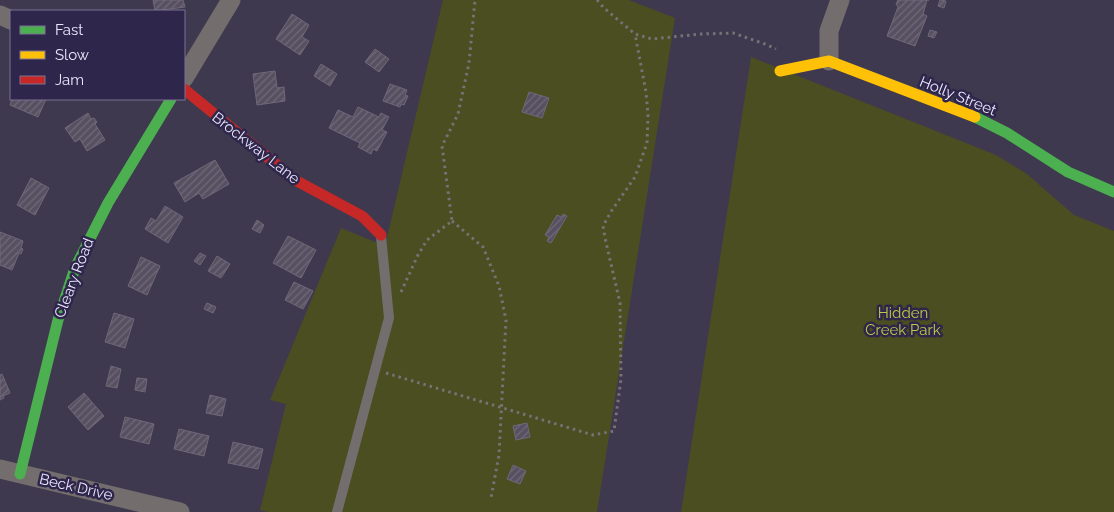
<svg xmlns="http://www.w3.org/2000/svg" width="1114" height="512" font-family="Raleway,sans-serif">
	<defs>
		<pattern id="building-hatch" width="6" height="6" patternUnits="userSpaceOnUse" patternTransform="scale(1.25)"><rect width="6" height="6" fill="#575061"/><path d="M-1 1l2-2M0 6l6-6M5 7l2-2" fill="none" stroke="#6f6979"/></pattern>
	</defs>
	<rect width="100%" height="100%" fill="#3e394e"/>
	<path fill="#4b4e20" d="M443 0H629L675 18 597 512H268L260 510 286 404 270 400 341 228 385 246Z
		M751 57 996 155 1027 174 1074 215 1114 231V512H681Z"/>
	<path fill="url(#building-hatch)" stroke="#6e6878" d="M153 0H183L185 7 155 11Z
		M898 0H929H927L923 14 927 16 915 46 887 36 898 7 896 4Z
		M940 0 946 1 944 8 938 6Z
		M292 14 309 25 302 37 309 41 300 55 276 39Z
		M930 30 937 32 934 38 928 36Z
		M375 49 389 59 379 72 365 62Z
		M321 64 337 74 330 86 314 76Z
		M275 71 277 88 284 87 285 101 257 105 253 74Z
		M390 84 407 90 405 95 408 96 404 105 401 104 400 107 383 101Z
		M529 92 549 98 542 118 522 112Z
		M12 99H46L38 117 10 105Z
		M358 107 379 117 381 113 389 117 382 130 387 132 377 151 373 149 371 154 358 147 360 143 329 128 338 110 353 117Z
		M88 113 91 119 94 118 97 122 95 124 105 140 87 151 80 139 75 142 65 128Z
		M215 160 229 184 203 199 199 193 185 202 174 183Z
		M31 178 49 188 35 215 17 205Z
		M165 206 183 217 168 243 145 229 151 218 156 221Z
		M563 214 567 216 551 243 547 241 549 237 545 235 557 215 561 217Z
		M257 220 264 225 260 233 252 229Z
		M0 232 23 241 21 248 23 249 21 254 19 253 12 270 0 265Z
		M288 236 316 250 301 278 273 263Z
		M200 253 206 256 200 265 194 261Z
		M217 256 230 264 221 278 208 271Z
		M141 257 160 266 147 295 128 286Z
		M294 282 313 291 303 309 285 300Z
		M207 303 216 307 213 313 204 309Z
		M114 313 134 319 125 348 105 342Z
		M111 366 121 369 117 388 106 386Z
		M2 374 10 393 3 396 4 398 0 400V375Z
		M137 378 147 379 145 392 135 390Z
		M84 393 104 416 88 430 68 407Z
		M210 395 226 399 222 416 206 413Z
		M125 417 154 424 149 444 120 437Z
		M527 423 530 437 516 440 513 426Z
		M179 429 209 436 204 456 174 449Z
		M233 442 263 449 258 469 228 463Z
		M513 465 526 471 520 484 507 479Z"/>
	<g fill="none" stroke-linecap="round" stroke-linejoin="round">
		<path stroke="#767276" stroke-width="3" stroke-dasharray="2.5 4" stroke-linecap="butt" d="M597 0 604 8 635 34 652 39 701 34 733 33 765 44 776 49
			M452 221 483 247 499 286 506 320 499 455 491 498
			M401 292 418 255 427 240 452 221 442 146 458 114 469 63 475 0
			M386 373 593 435 614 431 621 379 620 303 605 238 603 226 612 210 635 177 647 143 648 115 646 92 635 34"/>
		<path stroke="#736d6d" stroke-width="10" d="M337 512 389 318 381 236"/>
		<path stroke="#736d6d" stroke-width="19" d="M0 15 11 20
			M829 61V31L840 0
			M184 78 231 0
			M0 469 180 512"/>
		<path stroke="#4caf50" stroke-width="11" d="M975 117 1007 133 1068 172 1114 192
			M20 474 58 320 75 268 108 203 171 99"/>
		<path stroke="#ffc107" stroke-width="11" d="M780 71 829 61 975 117"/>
		<path stroke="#c62828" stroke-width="11" d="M184 89 295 180 362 216 381 235"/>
	</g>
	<g text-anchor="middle" stroke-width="5" stroke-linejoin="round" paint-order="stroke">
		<g font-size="15" fill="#eae6fe" stroke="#2f274b">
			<text transform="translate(958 96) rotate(22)" y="5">Holly Street</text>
			<text transform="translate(256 148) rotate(38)" y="5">Brockway Lane</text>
			<text transform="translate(74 278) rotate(-69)" y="5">Cleary Road</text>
			<text transform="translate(76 487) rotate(13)" y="5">Beck Drive</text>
		</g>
		<g font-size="15" fill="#bfc846" stroke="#2f274b">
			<text x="903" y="318">Hidden<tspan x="903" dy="17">Creek Park</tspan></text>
		</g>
	</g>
	<rect x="10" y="10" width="175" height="90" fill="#2f274b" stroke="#7a7393"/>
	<rect x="20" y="26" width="25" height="8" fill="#4caf50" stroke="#7a7393"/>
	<text x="55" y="35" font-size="15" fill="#eae6fe">Fast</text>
	<rect x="20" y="51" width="25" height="8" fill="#ffc107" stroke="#7a7393"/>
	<text x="55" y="60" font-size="15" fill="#eae6fe">Slow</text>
	<rect x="20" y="76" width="25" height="8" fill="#c62828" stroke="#7a7393"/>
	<text x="55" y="85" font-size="15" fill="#eae6fe">Jam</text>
</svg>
